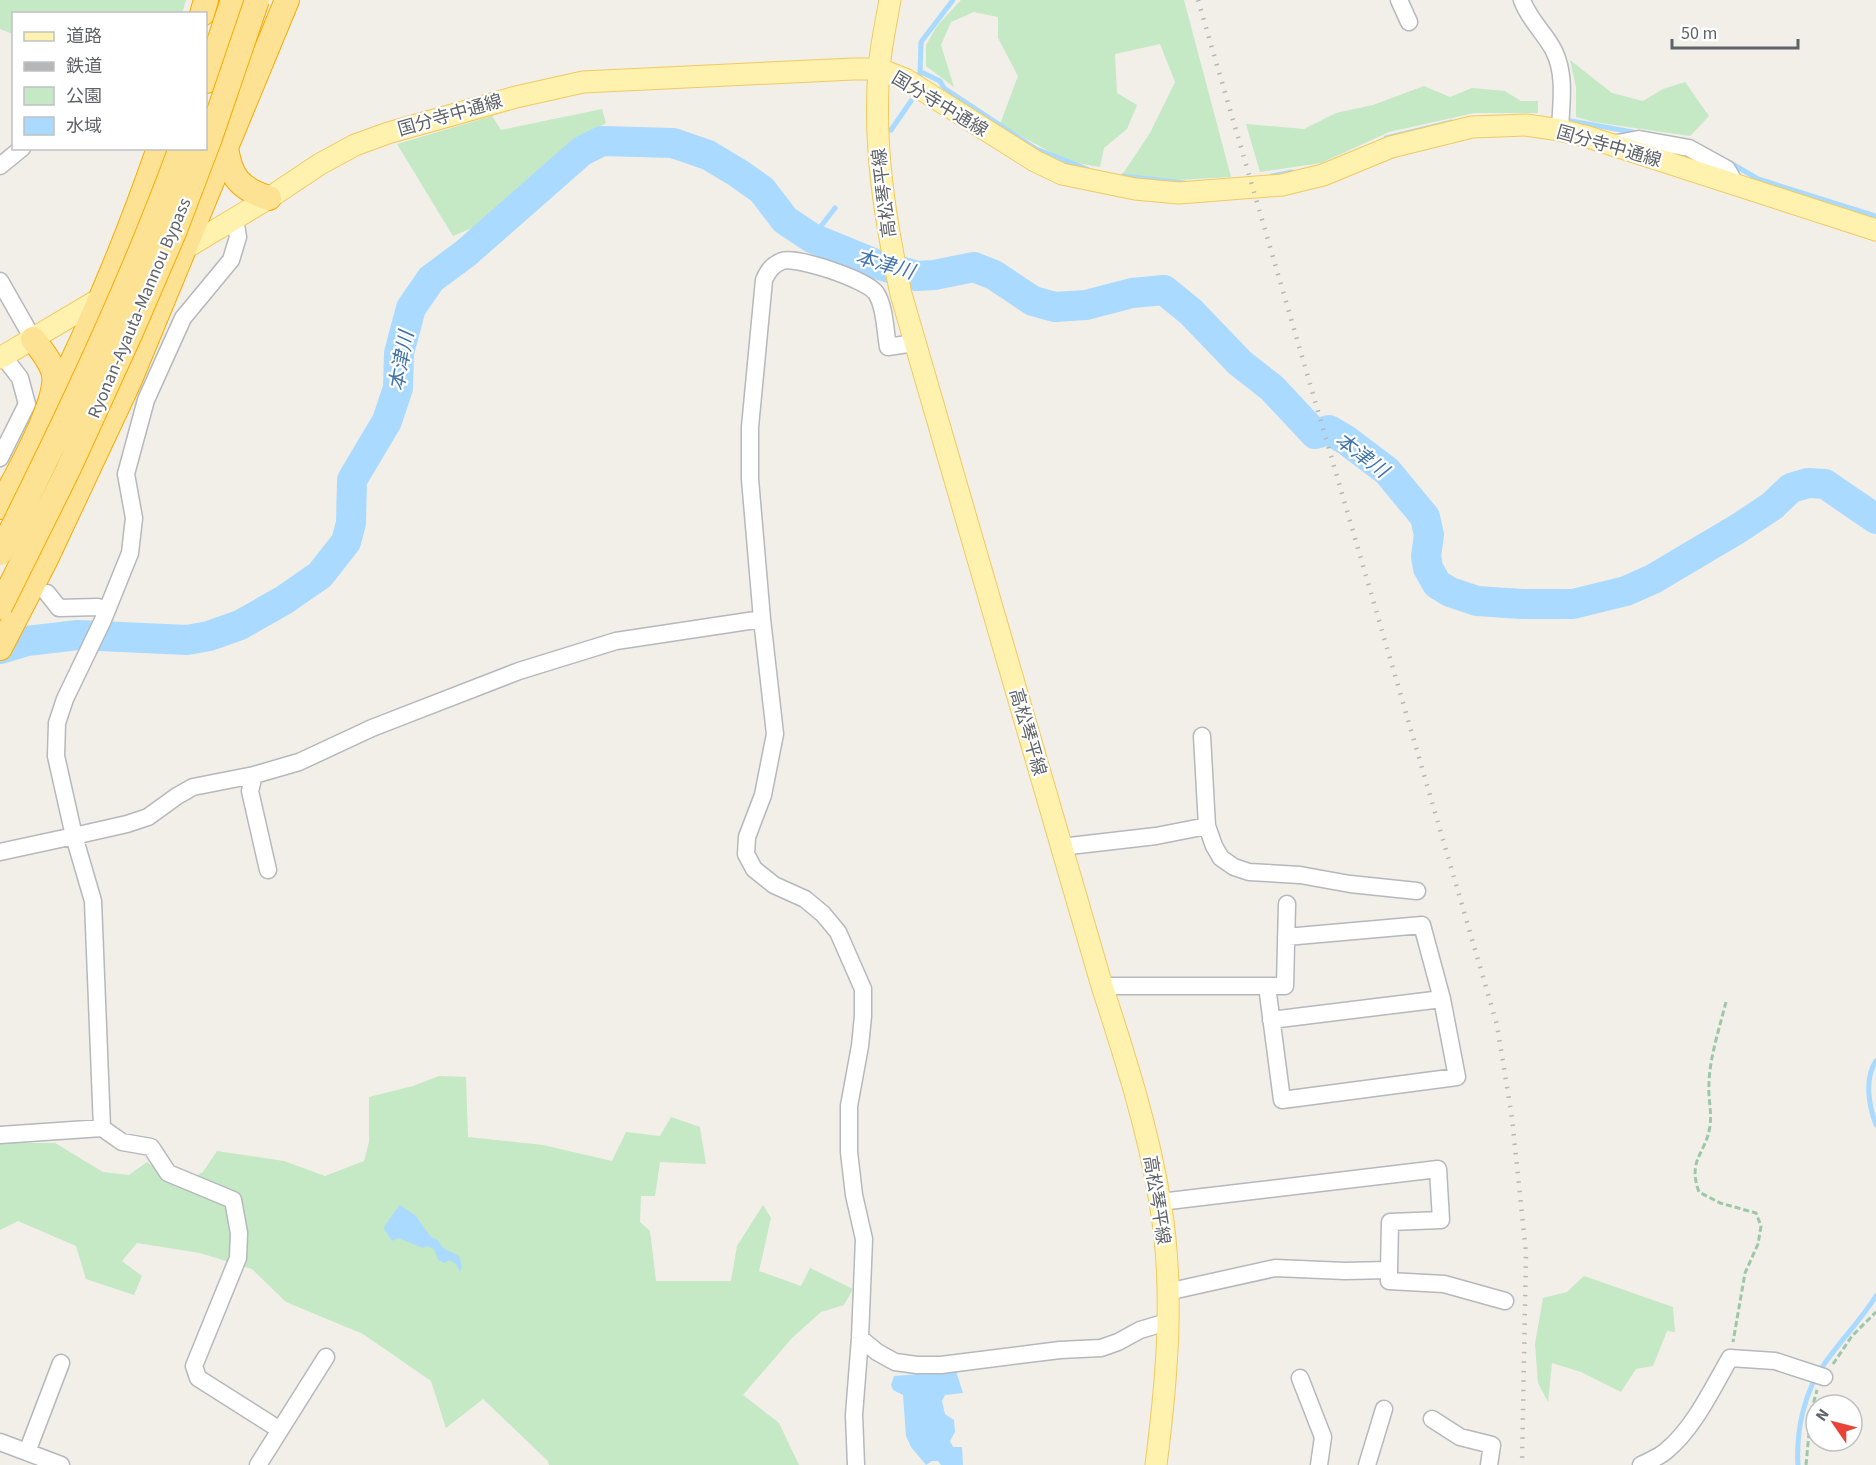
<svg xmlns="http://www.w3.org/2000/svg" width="1876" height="1465" font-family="'Source Sans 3','Noto Sans JP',sans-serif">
	<rect width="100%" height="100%" fill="#f1efe8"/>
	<path fill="#c5e8c5" d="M0 0H186L182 13 14 14 13 34 0 29Z
		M961 0H1184L1231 177 1158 181 1120 178 1150 133 1175 82 1160 44 1115 54 1117 93 1137 105 1127 129 1104 148 1100 167 1066 161 1000 124 1018 76 998 38V17L974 12 951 22 941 45 954 87 926 66V45L937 26Z
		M1570 60 1612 93 1643 101 1663 89 1685 82 1709 116 1690 136 1594 122 1576 117V87Z
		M1424 86 1450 97 1472 88 1505 91 1521 101H1538V113H1474L1389 132 1321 163 1260 172 1246 124 1304 129 1336 113 1373 105Z
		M602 109 606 123 570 144 489 221 453 236 397 144 492 116 501 130Z
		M439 1076 466 1077 468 1137 543 1145 612 1161 626 1132 660 1136 671 1117 700 1127 706 1164 660 1162 655 1196H641L640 1222 650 1231 656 1281H731L737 1246 763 1205 771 1218 759 1271 801 1286 810 1268 853 1289 844 1305 821 1312 792 1338 743 1395 779 1423 799 1465H549L548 1461 483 1399 446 1428 431 1381 363 1334 286 1302 252 1269 200 1253 137 1243 122 1261 142 1276 134 1295 86 1279 76 1246 18 1221 0 1230V1143H55L103 1172 129 1175 147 1162 180 1185 203 1172 217 1151 284 1161 325 1176 364 1161 369 1142V1097L413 1086Z
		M1584 1276 1673 1307 1675 1332 1667 1331 1653 1366 1636 1369 1621 1392 1581 1372 1552 1363 1548 1402 1538 1383 1535 1344 1543 1298 1567 1292Z"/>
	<path fill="#aadaff" d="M400 1205 416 1216 431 1237 438 1240 443 1248 459 1256 462 1266 460 1272 456 1264 449 1260 445 1263 438 1260 434 1249 427 1246 423 1248 398 1238 392 1241 384 1229 385 1225Z
		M956 1371 963 1393 945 1395 942 1401 945 1414 954 1420 955 1432 950 1441 953 1447H962L963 1465H941L938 1461H932L926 1465 911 1447 906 1436 903 1395 893 1390 891 1385 894 1376Z"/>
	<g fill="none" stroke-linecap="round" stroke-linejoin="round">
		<path stroke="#aadaff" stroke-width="5" d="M921 72 940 81 944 88 1036 149 1087 169
			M920 74 921 42 953 0
			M1571 121 1638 133
			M891 130 911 101
			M1386 138 1452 122
			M1729 162 1758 179 1876 216
			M1123 176 1185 183
			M1272 176 1292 172
			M812 238 835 208
			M1876 1061C1864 1079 1869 1106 1876 1125
			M1798 1465C1796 1431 1804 1391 1825 1363 1841 1340 1861 1320 1876 1296"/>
		<path stroke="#aadaff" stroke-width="30" d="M0 649 27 641 78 635 187 640 209 636 240 625 284 600 320 575 346 542 351 523 352 480 387 421 398 388 399 353 411 308 431 279 466 253 582 151 602 141 673 143 708 155 738 173 762 190 785 220 812 238 873 263 917 276 934 275 974 267 994 275 1033 301 1055 307 1086 305 1132 293 1164 290 1191 312 1240 363 1272 388 1315 434 1329 430 1346 440 1387 471 1425 517 1429 535 1426 556 1428 568 1437 584 1450 592 1477 601 1522 604H1573L1626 591 1653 579 1739 528 1772 506 1791 488 1808 483 1825 484 1876 519"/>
		<g stroke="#b5b8bc" stroke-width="19">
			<path id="minor" d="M1399 0 1409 22
				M1522 0C1529 20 1545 33 1554 51 1566 75 1561 104 1560 130
				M1612 144 1639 139 1689 148 1727 169 1736 185
				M0 166 22 148
				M235 218 238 237 231 260 183 318 146 400 126 474 134 518 130 553 103 620 65 699 57 723 56 756 74 836 127 824 148 817 177 796 193 787 254 775 299 762 372 728 519 671 616 641 762 619
				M0 281 33 339
				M0 458 27 404 20 378 3 356
				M47 593 59 608 98 607 106 610
				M1202 736 1207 826 1214 846 1221 858 1234 867 1249 872 1300 875 1350 884 1417 891
				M254 775 250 791 268 870
				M1061 847 1156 836 1207 826
				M0 852 74 836 93 901 102 1128 0 1135
				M1102 986H1285L1287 904
				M1267 986 1282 1100 1457 1077 1442 999 1422 925 1286 937
				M1271 1020 1442 999
				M102 1128 122 1142 151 1147 168 1173 233 1200 239 1233 238 1258 194 1366 198 1378 280 1430
				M1160 1202 1438 1169 1441 1220 1390 1222 1389 1270
				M1167 1292 1275 1268 1345 1271 1389 1270V1281L1444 1284 1505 1301
				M860 1338 877 1352 895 1362 917 1365H941L1060 1350 1101 1348 1118 1342 1140 1330 1167 1322
				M1300 1378 1323 1437 1319 1465
				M1432 1419 1460 1437 1492 1445 1489 1465
				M0 1442 61 1465
				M27 1452 61 1363
				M258 1465 326 1357
				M856 1465 854 1415 860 1338 864 1239 854 1195 849 1152V1106L860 1046 863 1016V989L838 932 823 914 805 899 774 885 754 869 746 854 747 837 763 795 775 734 762 619 750 479V427L764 280C768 271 772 265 782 261 797 256 867 280 876 293 885 307 885 330 888 347L914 343
				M1367 1465 1384 1409
				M1641 1465C1649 1461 1659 1457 1666 1451 1694 1428 1712 1389 1730 1358L1775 1361 1824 1377"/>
		</g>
		<g stroke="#f2c960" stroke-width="23">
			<path id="major" d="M890 0C886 23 881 45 879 69 873 144 885 220 901 294L1102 986C1125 1057 1148 1128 1160 1202 1175 1288 1167 1379 1156 1465
				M179 252 269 198 320 164 355 145 388 133 516 97 583 82 853 69H879L905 79 1035 161 1062 174 1135 189 1179 193 1282 185 1323 175 1391 147 1472 127 1526 125 1560 130 1588 137 1876 230
				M0 358 108 294"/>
		</g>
		<g stroke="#f9ab00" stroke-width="26">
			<path id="highway" d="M202 14 206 0
				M206 81 233 0
				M226 147C230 177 240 189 269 198
				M47 413C91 327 127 240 159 148
				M0 507C15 478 58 404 54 375 52 362 41 350 33 339
				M0 648 46 559 129 382 287 0"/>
		</g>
		<path stroke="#9cc7a9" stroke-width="3" stroke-dasharray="6 3" stroke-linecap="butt" d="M1726 1002C1720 1026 1709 1060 1709 1084 1708 1098 1712 1112 1710 1126 1706 1154 1687 1159 1699 1192L1720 1203 1756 1213 1761 1226 1758 1244 1745 1273 1733 1342
			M1833 1364 1852 1336 1876 1312
			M1806 1465 1811 1412 1817 1390"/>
		<use href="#minor" stroke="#fff" stroke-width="16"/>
		<use href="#major" stroke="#fff2af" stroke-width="21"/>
		<use href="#highway" stroke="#fde293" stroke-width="24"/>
		<path stroke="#b6b7b8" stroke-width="4.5" stroke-dasharray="1.5 8" stroke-linecap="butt" d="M1198 0 1497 1025 1512 1118 1526 1253 1522 1465"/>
		<g stroke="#f9ab00" stroke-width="26" stroke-linecap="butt">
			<path id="highway-bridge" d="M0 553C66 421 130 287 181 148
				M0 607 68 470 131 332 175 230 210 138 257 0"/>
		</g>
		<use href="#highway-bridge" stroke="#fde293" stroke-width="24"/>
	</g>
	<g text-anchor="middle" stroke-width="4.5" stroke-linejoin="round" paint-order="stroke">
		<g font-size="18" fill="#5f6368" stroke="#fff">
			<text transform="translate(940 104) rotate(31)" y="6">国分寺中通線</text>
			<text transform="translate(450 115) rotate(-16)" y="6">国分寺中通線</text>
			<text transform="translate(1609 146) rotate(16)" y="6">国分寺中通線</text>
			<text transform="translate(884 193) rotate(-97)" y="6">高松琴平線</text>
			<text transform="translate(139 308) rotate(-67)" y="6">Ryonan-Ayauta-Mannou Bypass</text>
			<text transform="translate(1028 732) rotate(74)" y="6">高松琴平線</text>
			<text transform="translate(1157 1200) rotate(81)" y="6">高松琴平線</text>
		</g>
		<g font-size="20" font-style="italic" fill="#4174aa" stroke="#fff">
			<text transform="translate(885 264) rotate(16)" y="7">本津川</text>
			<text transform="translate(401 361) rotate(-80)" y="7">本津川</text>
			<text transform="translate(1362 455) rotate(37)" y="7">本津川</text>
		</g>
	</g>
	<rect x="12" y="12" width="195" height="138" fill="#ffffff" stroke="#bfc1c3" stroke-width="1.5"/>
	<rect x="24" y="32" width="30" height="9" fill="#fff2af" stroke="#bfc1c3" stroke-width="1.5"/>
	<text x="66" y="42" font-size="18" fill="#5f6368">道路</text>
	<rect x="24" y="62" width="30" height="9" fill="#b6b7b8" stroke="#bfc1c3" stroke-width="1.5"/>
	<text x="66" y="72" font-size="18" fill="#5f6368">鉄道</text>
	<rect x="24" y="87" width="30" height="18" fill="#c5e8c5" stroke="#bfc1c3" stroke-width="1.5"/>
	<text x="66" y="102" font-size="18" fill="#5f6368">公園</text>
	<rect x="24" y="117" width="30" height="18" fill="#aadaff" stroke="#bfc1c3" stroke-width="1.5"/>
	<text x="66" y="132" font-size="18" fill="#5f6368">水域</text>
	<g transform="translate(1834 1423) rotate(305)"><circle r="28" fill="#ffffff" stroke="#bfc1c3" stroke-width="1.5"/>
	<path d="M0-4.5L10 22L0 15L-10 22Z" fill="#ea4335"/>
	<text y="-9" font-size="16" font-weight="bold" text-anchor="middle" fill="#5f6368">N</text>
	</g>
	<path d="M1672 39v9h126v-9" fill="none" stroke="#5f6368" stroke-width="3"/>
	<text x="1681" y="39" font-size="18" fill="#5f6368" stroke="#ffffff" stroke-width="4.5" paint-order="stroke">50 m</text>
</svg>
